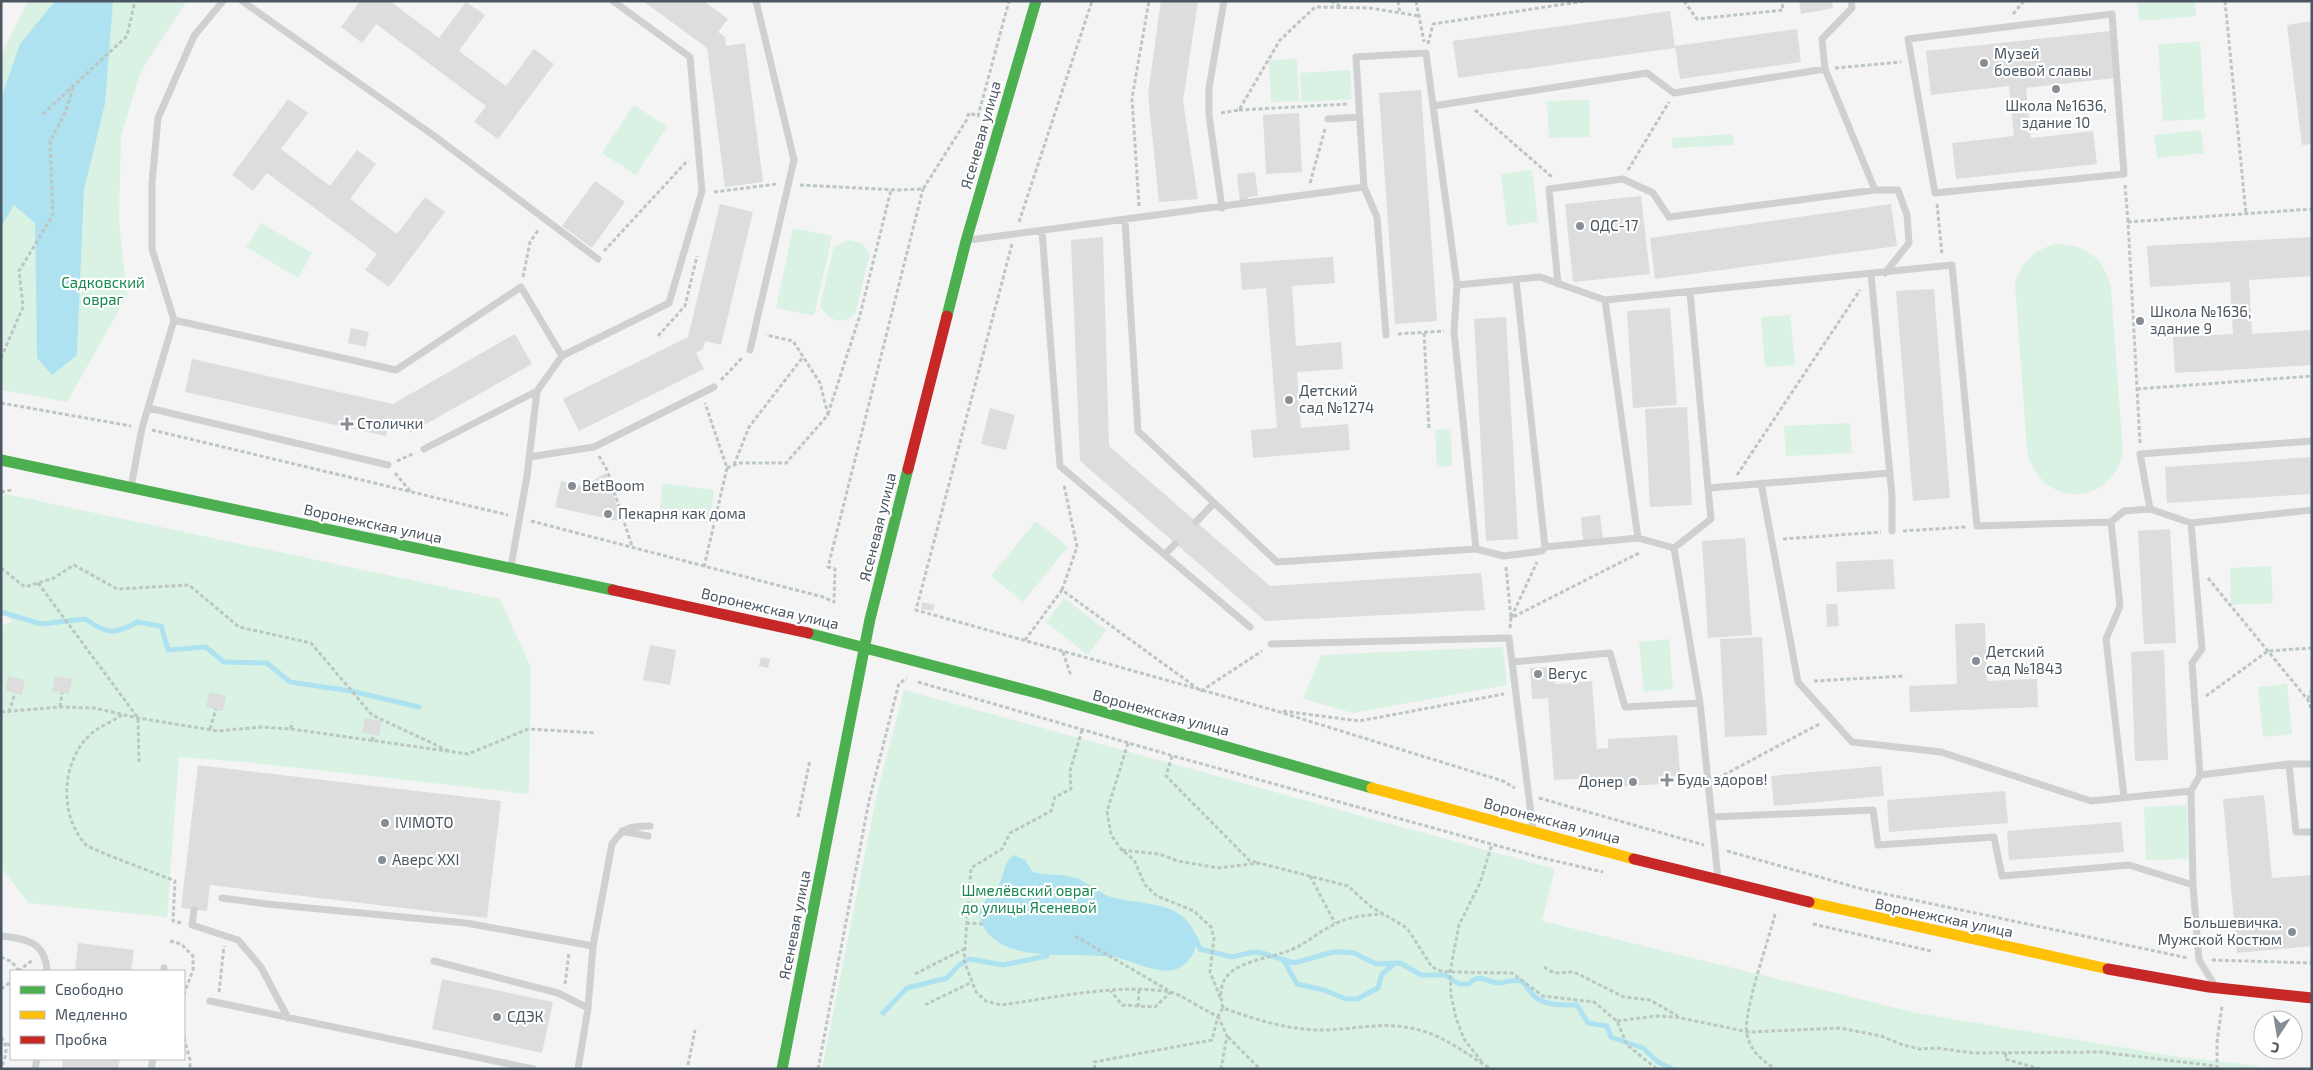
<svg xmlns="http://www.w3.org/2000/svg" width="2313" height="1070" font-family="'Exo 2',sans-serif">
	<rect width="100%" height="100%" fill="#f4f4f4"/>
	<path fill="#d9f2e3" d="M28 1H55L45 14 1 99V55Z
		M113 1H187L141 71 121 136 119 221 127 296 67 402 1 390V227L14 204 35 223 37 358 77 355 84 190 105 104Z
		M2137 1H2195L2196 16 2139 21Z
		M2200 42 2205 119 2163 121 2158 44Z
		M1297 59 1299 101 1271 102 1269 60Z
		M1350 70 1352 99 1302 102 1300 73Z
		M1589 100 1590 137 1549 138 1547 101Z
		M634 105 667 127 636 175 602 153Z
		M2201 130 2204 153 2157 158 2154 135Z
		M1733 134 1734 145 1673 148 1672 138Z
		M1532 170 1538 222 1507 226 1501 174Z
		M261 223 312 253 298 278 246 247Z
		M793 228 832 236 814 316 776 308Z
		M849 240 862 243 870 254 855 315C842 326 828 320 820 306L834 247Z
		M2055 244C2085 243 2105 259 2111 288L2123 454C2108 510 2038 506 2027 450L2015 283C2021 262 2034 250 2055 244Z
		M1790 315 1795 365 1765 367 1761 317Z
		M1850 423 1852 453 1786 456 1784 426Z
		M1451 429 1452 466 1437 467 1435 430Z
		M663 483 714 490 710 523 659 516Z
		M1 493 500 599 531 668 529 794 246 762 179 757 167 917 29 903 1 868V626L12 622 1 608Z
		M1036 521 1068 547 1023 602 991 576Z
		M2271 566 2273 603 2231 605 2230 568Z
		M1064 598 1106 630 1088 655 1046 622Z
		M1669 639 1673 689 1644 692 1639 642Z
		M1503 647 1507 685 1353 713 1303 699 1321 655Z
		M2287 684 2292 734 2263 737 2258 687Z
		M904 690 1555 869 1542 921 1917 1013 2180 1057 2259 1066 2258 1069H822L877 793Z
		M2187 805 2188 859 2146 860 2144 807Z"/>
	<path fill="#aee2f0" d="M55 1 113 2 105 104 84 190 77 355 52 375 37 358 35 223 14 205 1 227V99L20 44Z
		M1014 855 1025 860 1033 872C1047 876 1064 873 1078 879 1089 883 1099 893 1111 897 1129 902 1149 902 1167 908 1186 915 1203 933 1193 954 1189 960 1184 966 1177 969 1158 975 1136 962 1118 958 1076 949 986 971 978 909 985 899 997 892 1001 880 1005 870 1004 862 1014 855Z"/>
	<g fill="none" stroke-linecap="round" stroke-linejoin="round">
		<path stroke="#aee2f0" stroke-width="5" d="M1 612 41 624 85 619C106 633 114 636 137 622L161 626 168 650 206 647 224 662 267 663 290 682 351 691 419 707
			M1195 937 1200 949 1232 957 1253 952 1262 953 1294 963 1333 952H1344L1354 953 1376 964 1400 963 1421 975H1445L1459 984H1469C1480 971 1489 984 1500 983 1508 982 1512 979 1521 981 1527 985 1529 991 1534 996 1546 1006 1563 1005 1577 1005L1588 1023 1607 1026 1611 1037 1643 1048 1658 1062 1672 1069
			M1284 961 1297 984 1324 990 1346 999H1357L1378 988 1382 974 1392 966
			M883 1013 907 988 947 978 958 966 969 959 1003 965 1047 956"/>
	</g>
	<path fill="#ddddde" d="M360 1H390L439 38 466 2 485 15 459 51 506 86 534 49 554 64 498 139 474 122 486 106 376 24 362 43 341 27Z
		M643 1H704L728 19 718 32 725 37 726 46 745 43 763 182 725 187 707 48Z
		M1161 1H1198L1183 101 1198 199 1159 202 1148 94Z
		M1799 1H1832L1833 8 1801 14Z
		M1670 11 1675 48 1458 78 1453 41Z
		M2312 21V144L2302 145 2287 25Z
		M1797 29 1801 62 1680 79 1675 46Z
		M2110 31 2115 78 2026 88 2031 138 2093 131 2097 164 1956 179 1952 143 2014 136 2009 86 1931 95 1926 51Z
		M1421 90 1437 321 1395 324 1379 93Z
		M288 99 308 113 281 149 330 186 357 150 376 164 350 199 397 234 425 197 445 212 389 287 365 270 377 254 267 173 253 191 232 175Z
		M1299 113 1302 172 1266 174 1263 115Z
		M1255 172 1258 196 1248 197 1249 203 1240 204 1237 174Z
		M595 181 625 202 592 248 562 226Z
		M1641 196 1650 274 1573 282 1565 204Z
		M720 204 753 212 721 345 705 341 703 349 696 353 704 369 579 431 563 399 688 337Z
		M1891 204 1897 246 1655 279 1650 238Z
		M1103 237 1109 446 1270 586 1481 573 1485 610 1265 621 1080 461 1071 240Z
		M2312 237V276L2249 280 2252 334 2312 330V365L2175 373 2173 337 2233 334 2230 282 2150 287 2147 246Z
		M1333 257 1335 283 1292 286 1296 346 1341 342 1343 369 1297 372 1301 428 1348 424 1350 450 1253 458 1251 430 1277 428 1266 288 1242 290 1240 263Z
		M1934 289 1950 498 1913 501 1896 291Z
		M1670 308 1677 405 1633 408 1627 311Z
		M1506 317 1518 539 1486 541 1474 319Z
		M351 328 369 332 366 347 348 343Z
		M515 334 532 364 410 433 402 419 396 422 389 421 386 436 185 392 192 359 393 404Z
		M1687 407 1692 505 1650 507 1645 409Z
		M990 408 1015 415 1006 450 981 444Z
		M2312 457V494L2167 503 2165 467Z
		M606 473 622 522 555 507 561 481 584 486Z
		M1600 515 1603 538 1583 540 1581 517Z
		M2170 529 2176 643 2144 644 2138 531Z
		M1745 538 1752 635 1708 638 1702 541Z
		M1893 559 1895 589 1837 592 1836 562Z
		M922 602 935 605 933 611 921 609Z
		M1826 604H1837L1839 626 1827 627Z
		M1985 623 1987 681 2037 679 2038 707 1910 712 1909 686 1957 684 1955 624Z
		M1762 637 1767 735 1725 737 1720 639Z
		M650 645 676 650 670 685 643 680Z
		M2164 650 2168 760 2135 761 2131 652Z
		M761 657 770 659 768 668 759 666Z
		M1554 667 1555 684 1592 681 1597 749 1608 748V739L1677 735 1681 783 1611 787 1610 777 1554 780 1548 698 1532 699 1530 668Z
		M8 676 25 680 22 695 5 691Z
		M55 676 72 679 69 694 52 691Z
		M209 692 226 696 223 711 206 707Z
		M365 718 382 721 379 736 362 733Z
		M198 765 501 801 487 918 210 885 207 911 181 908Z
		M1881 766 1884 796 1774 806 1771 776Z
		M2005 791 2008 823 1889 832 1887 800Z
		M2264 795 2272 878 2312 875V946L2237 953 2223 799Z
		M2121 822 2124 852 2009 860 2007 831Z
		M78 943 134 950 131 971H75Z
		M442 979 553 1002 542 1053 432 1029Z
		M63 1059H120L118 1069H62Z"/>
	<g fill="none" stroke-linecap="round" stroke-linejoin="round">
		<path stroke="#bcc7c4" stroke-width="3" stroke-dasharray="4 2.5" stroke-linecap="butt" d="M1331 1 1342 7
			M1398 1 1400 13
			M1416 1 1424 42
			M1684 1 1697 19 1783 10 1782 1
			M2225 1 2246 214
			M2013 14 2024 1
			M1428 44 1433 24 1585 1
			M1835 68 1901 62
			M1239 110 1348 104
			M1475 110 1552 177
			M1221 113 1239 110 1280 40 1315 7 1370 8 1419 16
			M43 114 127 36 135 1
			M1628 170 1669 102
			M1310 183 1325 129
			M800 185 898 190 923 189 966 121 969 113 978 116 1009 1
			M2125 185 2128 222
			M714 192 777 184
			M1937 204 1942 255
			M1139 206 1132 98 1149 1
			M1019 222 1092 1
			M1012 244 916 610 1273 710 1503 781 1515 788
			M604 251 688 160
			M523 277 530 242 539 229
			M1424 333 1429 429
			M1398 334 1444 331
			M658 336 685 306 697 256
			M1 358 23 307 19 271 53 215 50 141 65 113 74 85
			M721 380 743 357
			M2137 389 2312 376
			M1 403 131 426
			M828 414 860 315 891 190
			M152 430 508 515
			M2140 443 2128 222 2312 209
			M599 456 607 470 632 546
			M397 461 415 453
			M734 465 749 427 803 357
			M727 468 739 463H786L828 415 820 383 793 341 766 335
			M395 473 411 492
			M1737 475 1860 290
			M1 492 12 490
			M531 521 823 597 834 602 835 569 828 567 923 189
			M1903 531 1966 527
			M1783 539 1881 532
			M704 567 727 468 705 403
			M1506 567 1511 618 1537 562
			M1 568 25 587 54 578 74 565 117 589 189 585 239 627 311 643 372 715 449 751
			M2208 578 2308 700 2312 711
			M38 583 138 718 139 763
			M1062 590 1077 547 1064 485
			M1510 628 1511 618 1641 552
			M1025 640 1062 590 1201 691 1262 651
			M1063 652 1071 676
			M1814 681 1905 676
			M918 682 1177 757 1538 857 1603 872
			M2206 696 2268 651 2312 648
			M2308 699 2312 689
			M60 707 62 693
			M1283 711 1359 721 1504 694
			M1 712 60 707 94 708 138 718 218 731 260 727 291 729 468 754 528 729 596 733
			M9 712 15 693
			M122 715C113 721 101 726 92 733 61 760 58 814 86 845 90 849 163 876 175 881L173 921 182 923
			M210 729 216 709
			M291 729 292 722
			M1082 730 1070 771 1071 789 1055 797 1051 811 1010 833 1002 849 971 868 964 961 976 992 986 1001 1001 1005C1054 998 1117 983 1170 992 1181 994 1204 1011 1218 1016L1223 1008C1257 1020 1291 1031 1327 1030 1355 1029 1382 1022 1410 1028 1441 1033 1465 1053 1491 1069
			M372 741 373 735
			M1128 743 1107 811 1111 835 1122 850 1134 860 1145 885 1157 896 1194 911 1211 927 1214 938 1210 972 1220 997
			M1172 756 1166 776 1250 861 1256 862
			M1718 778 1821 723
			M1539 798 1704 845
			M798 817 810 760
			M1122 850 1159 854 1178 861 1218 868 1259 863 1348 886 1370 906 1407 928 1432 967 1441 971 1450 972 1512 973 1543 996 1594 1002 1617 1021 1627 1045 1657 1069
			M1727 851 1862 889 2188 958
			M1310 876 1335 923
			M1775 914C1769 940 1742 1013 1747 1035 1751 1051 1762 1061 1776 1069
			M966 923 985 924
			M1813 924 1931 951
			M1075 936 1171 992 1155 1007 1122 1005 1111 991
			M170 941 181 944 193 956V970L184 994
			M1 957 12 962 18 970
			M2212 960 2312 963
			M1544 967 1554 973 1574 972 1624 997 1650 1000 1678 1016
			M18 971 33 960
			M915 974 964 949
			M565 984 569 953
			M1 989 11 982
			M219 992 224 946
			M925 1005 972 982
			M1138 1007 1139 990
			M1223 1008C1210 962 1260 962 1288 951 1305 945 1318 932 1335 924 1350 916 1367 915 1384 914
			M1218 1016 1227 1036 1221 1069
			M1617 1021 1656 1016 1676 1017 1749 1032 1840 1028 1881 1036 1903 1045 1920 1049 1937 1048 1973 1053 2100 1052 2216 1066
			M1 1037C8 1047 7 1056 1 1067
			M1228 1037 1260 1069
			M184 1038 190 1060V1069
			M6 1044 11 1045
			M2006 1053 2005 1059 2040 1069
			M1482 1062 1464 1039 1456 1018 1451 995 1450 972 1459 925 1480 883 1492 844
			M688 1065 695 1030
			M818 1069 869 801 899 683 907 679
			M1095 1069 1094 1062 1212 1040 1218 1016
			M2217 1069V1042L2222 1006"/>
		<path stroke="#ced0d2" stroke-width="7" d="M242 1 433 135 598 259
			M2112 14 2124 174 1935 193 1908 39Z
			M1825 69 1875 190
			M1433 106 1647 73 1674 93 1825 69 1822 39 1852 8 1851 1
			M1328 119 1360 117
			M1364 187 1377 217 1386 335
			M1222 208 1209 115V88L1224 1
			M1125 220 1138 431 1277 562 1476 549
			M1042 231 1060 466 1250 627
			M969 240 1364 187 1356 57 1426 53 1457 285 1540 277 1605 300 1952 265 1977 526 2111 522
			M1871 274 1892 496V531
			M1558 284 1549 189 1623 179 1653 193 1669 217 1875 190H1898L1907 215 1909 243 1885 273
			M1457 285 1454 331 1476 549 1504 556 1542 551 1545 547 1516 280
			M1690 292 1708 488
			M1605 300 1638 538 1674 548
			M174 320 152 249V183L158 118 194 36 223 1
			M750 350 794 160 756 1
			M562 356 669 303 702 191 690 57 613 1
			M149 408 388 465
			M424 449 537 391
			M529 457 594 447 714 387
			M1761 483 1798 682 1852 742 1941 752 2091 801 2191 791
			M131 487 142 428 174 320 396 370 521 287 562 356 537 391 527 476 511 566
			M2150 509 2140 454 2312 441
			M1196 522 1214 503
			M2191 523 2312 510
			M1545 547 1638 538
			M1165 554 1175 544
			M1271 644 1509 638 1533 830
			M1512 662 1610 653 1625 707 1700 703 1718 879
			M1700 703 1674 548 1711 519 1708 488 1890 473
			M2289 764H2312
			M2200 775 2289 764 2296 832H2312
			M2124 797 2106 639 2120 606 2111 522 2124 511 2150 509 2191 523 2202 649 2192 663 2200 775 2191 791 2193 885 2199 960 2214 984
			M1713 817 1873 810 1878 845 1994 837 2002 876 2129 865 2193 885
			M622 831 648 836
			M222 898 267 904 466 923 593 946
			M194 910 192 925 238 940 261 967 288 1018
			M1 936C26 939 45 941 47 971
			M434 961 558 993 588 1008
			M164 971V968
			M210 1001 533 1069
			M35 1069 37 1059
			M151 1069 153 1059
			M578 1069 588 1008 593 946 612 844C624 827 629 826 650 826"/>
		<path stroke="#4caf50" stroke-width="11" d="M947 316 966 241 1036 1
			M1 460 613 590
			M808 633 1037 693 1372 788
			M782 1069 870 619 908 469"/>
		<path stroke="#ffc107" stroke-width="11" d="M1372 788 1634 859
			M1809 902 2108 969"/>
		<path stroke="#c62828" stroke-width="11" d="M908 469 947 316
			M613 590 808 633
			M1634 859 1809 902
			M2108 969 2209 987 2312 998"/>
	</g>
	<g fill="#868d94" stroke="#fff" stroke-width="2">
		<circle cx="1984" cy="63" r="5"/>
		<circle cx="2056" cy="89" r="5"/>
		<circle cx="1580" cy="226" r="5"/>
		<circle cx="2140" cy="321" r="5"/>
		<circle cx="1289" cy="400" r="5"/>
		<path d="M344.5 416.5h5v5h5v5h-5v5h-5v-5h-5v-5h5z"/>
		<circle cx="572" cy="486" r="5"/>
		<circle cx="608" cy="514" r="5"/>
		<circle cx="1976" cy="661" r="5"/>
		<circle cx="1538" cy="674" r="5"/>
		<path d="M1664.5 772.5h5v5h5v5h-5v5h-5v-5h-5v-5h5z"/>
		<circle cx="1633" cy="782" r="5"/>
		<circle cx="385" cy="823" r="5"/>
		<circle cx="382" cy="860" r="5"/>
		<circle cx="2292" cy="932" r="5"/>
		<circle cx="497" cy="1017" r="5"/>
	</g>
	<g text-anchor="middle" stroke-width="4.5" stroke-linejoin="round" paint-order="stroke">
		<g font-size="15" fill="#4a5661" stroke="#fff" text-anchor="start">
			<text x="1994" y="59">Музей<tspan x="1994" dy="17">боевой славы</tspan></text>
			<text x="2056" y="111" text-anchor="middle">Школа №1636,<tspan x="2056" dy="17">здание 10</tspan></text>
			<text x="1590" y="231">ОДС-17</text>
			<text x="2150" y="317">Школа №1636,<tspan x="2150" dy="17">здание 9</tspan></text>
			<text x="1299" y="396">Детский<tspan x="1299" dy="17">сад №1274</tspan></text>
			<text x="357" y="429">Столички</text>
			<text x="582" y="491">BetBoom</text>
			<text x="618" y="519">Пекарня как дома</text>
			<text x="1986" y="657">Детский<tspan x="1986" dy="17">сад №1843</tspan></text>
			<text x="1548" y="679">Вегус</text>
			<text x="1677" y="785">Будь здоров!</text>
			<text x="1623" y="787" text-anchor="end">Донер</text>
			<text x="395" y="828">IVIMOTO</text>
			<text x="392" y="865">Аверс XXI</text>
			<text x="2282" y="928" text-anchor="end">Большевичка.<tspan x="2282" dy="17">Мужской Костюм</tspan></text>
			<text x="507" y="1022">СДЭК</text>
		</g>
		<g font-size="15" fill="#4a5661" stroke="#fff">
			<text transform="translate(981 135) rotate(-74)" y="5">Ясеневая улица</text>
			<text transform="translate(373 524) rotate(12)" y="5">Воронежская улица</text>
			<text transform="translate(878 527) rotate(-76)" y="5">Ясеневая улица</text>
			<text transform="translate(770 609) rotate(13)" y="5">Воронежская улица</text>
			<text transform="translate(1161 713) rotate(15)" y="5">Воронежская улица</text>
			<text transform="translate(1552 821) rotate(15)" y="5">Воронежская улица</text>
			<text transform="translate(1944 918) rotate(12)" y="5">Воронежская улица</text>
			<text transform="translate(795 925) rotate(-79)" y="5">Ясеневая улица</text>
		</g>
		<g font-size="15" fill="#17864f" stroke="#fff">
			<text x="103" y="288">Садковский<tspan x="103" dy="17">овраг</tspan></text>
			<text x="1029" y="896">Шмелёвский овраг<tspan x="1029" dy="17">до улицы Ясеневой</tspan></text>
		</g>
	</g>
	<rect width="2313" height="1070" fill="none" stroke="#4a5661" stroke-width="5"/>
	<rect x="10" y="970" width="175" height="90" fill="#ffffff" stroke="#b7bbc0"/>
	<rect x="20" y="986" width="25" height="8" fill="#4caf50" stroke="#b7bbc0"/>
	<text x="55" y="995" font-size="15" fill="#4a5661">Свободно</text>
	<rect x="20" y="1011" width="25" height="8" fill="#ffc107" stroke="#b7bbc0"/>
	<text x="55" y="1020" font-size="15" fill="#4a5661">Медленно</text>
	<rect x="20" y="1036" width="25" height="8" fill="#c62828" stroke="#b7bbc0"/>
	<text x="55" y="1045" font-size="15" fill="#4a5661">Пробка</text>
	<g transform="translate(2278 1035) rotate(192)"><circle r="24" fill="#ffffff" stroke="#b7bbc0"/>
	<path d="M0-4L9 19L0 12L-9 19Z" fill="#868d94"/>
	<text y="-8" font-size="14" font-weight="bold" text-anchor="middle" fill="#4a5661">С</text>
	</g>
</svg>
